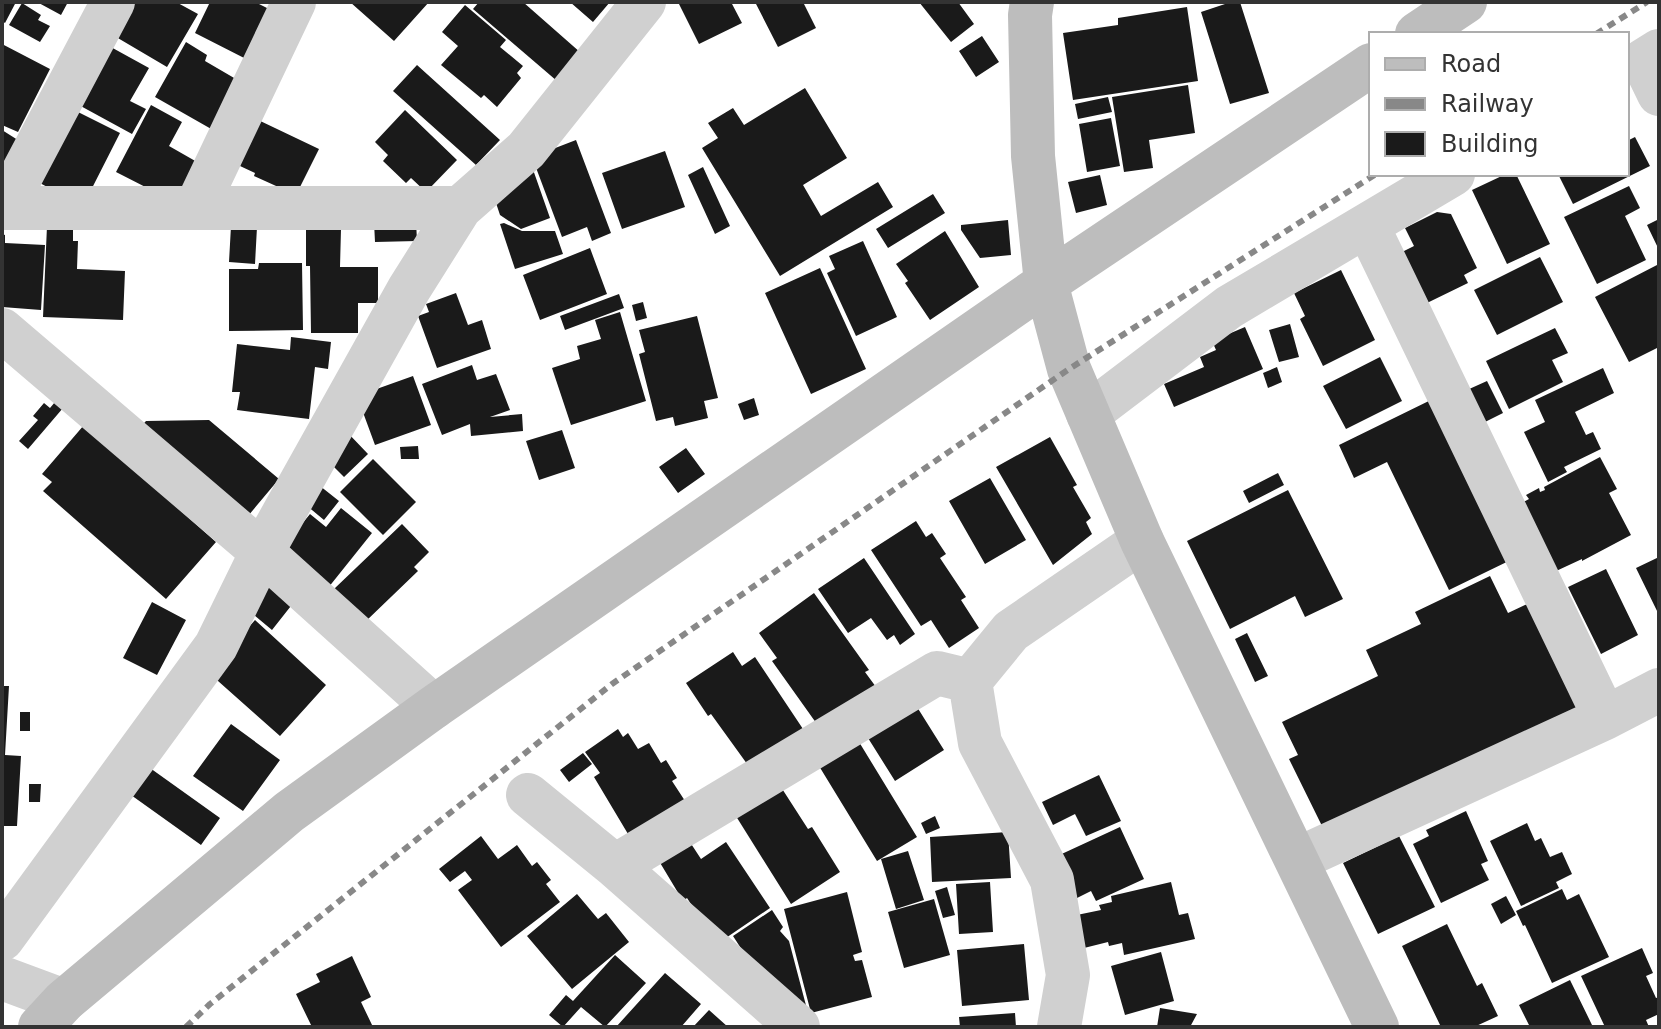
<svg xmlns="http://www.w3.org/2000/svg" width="1661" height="1029" font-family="'DejaVu Sans',sans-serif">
	<rect width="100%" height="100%" fill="#fff"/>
	<path fill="#1a1a1a" d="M2 2H16L5 23 2 21Z
		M37 2H68L61 15Z
		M129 2H176L198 14 167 67 111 34Z
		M210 2H255L275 12 250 61 195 33Z
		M350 2H429L394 41Z
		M479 2H523L581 53 557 81 473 9Z
		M570 2H610L593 22Z
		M678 2H731L742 23 699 44Z
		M755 2H803L816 28 778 47Z
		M919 2H958L974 24 951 42Z
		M1231 2H1240L1269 93 1230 104 1201 12Z
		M22 3 41 15 38 20 50 26 40 42 9 25Z
		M465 5 506 40 500 47 523 66 517 73 521 78 497 107 484 95 481 98 441 65 458 46 442 32Z
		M1187 7 1198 81 1073 100 1063 33 1118 25V18Z
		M982 36 999 62 976 77 959 51Z
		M186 42 207 55 205 61 241 82 213 130 155 97Z
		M2 44 50 69 18 132 2 125Z
		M109 46 149 68 130 101 146 109 132 134 77 104Z
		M417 65 500 140 476 165 393 91Z
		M1188 85 1195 133 1149 140 1153 168 1124 172 1112 97Z
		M805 88 847 158 803 185 821 216 878 182 893 207 780 276 702 148 718 138 708 123 733 108 744 125Z
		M1108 97 1112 112 1078 119 1075 104Z
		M151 105 182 122 169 146 197 162 180 194 165 197 116 172Z
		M72 109 120 133 88 196 70 199 36 181Z
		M405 110 457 160 426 192 411 178 406 183 383 161 388 155 375 142Z
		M252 117 319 149 296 195 254 176 255 173 240 166Z
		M1111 118 1120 166 1087 172 1079 124Z
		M2 130 21 142 2 174Z
		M1635 137 1650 166 1573 204 1558 174H1627V141Z
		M576 140 611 233 592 241 587 227 562 237 532 157Z
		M665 151 685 207 622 229 602 173Z
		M530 161 550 218 521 229 500 215 492 191Z
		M703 167 730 226 715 234 688 175Z
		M1506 174H1516L1550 244 1507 264 1472 190Z
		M1100 175 1107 205 1076 213 1068 182Z
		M1629 186 1640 208 1625 216 1646 260 1597 284 1564 217Z
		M933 194 945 213 888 248 876 229Z
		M1437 212 1451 214 1477 268 1464 275 1468 283 1427 303 1402 252 1414 246 1405 228Z
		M1659 219V250L1647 225Z
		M1008 220 1011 255 980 258 961 230V225Z
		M416 221 417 241 375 242 374 222Z
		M504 223 522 231H555L563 254 515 269 500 224Z
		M47 226 73 227V241H78L77 269 125 271 123 320 43 317Z
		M231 226 257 227 255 264 229 262Z
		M341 229 340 267H378V303H358V333H311L310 266H306V230Z
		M945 231 979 287 930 320 905 283 908 281 896 264Z
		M2 234 5 235V243L45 245 41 310 2 307Z
		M863 241 897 317 856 336 827 273 835 269 829 256Z
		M590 248 607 294 540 320 523 275Z
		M1540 257 1563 302 1497 335 1474 290Z
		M259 263H302L303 330 229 331V269H258Z
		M1657 265 1659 347 1629 362 1595 297Z
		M820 268 866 369 811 394 765 293Z
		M1341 270 1375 340 1323 366 1300 319 1305 316 1294 293Z
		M456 293 468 325 482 320 491 349 437 368 418 316 429 312 426 304Z
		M619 294 624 308 565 330 560 316Z
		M643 302 647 318 636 321 632 305Z
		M620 312 646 401 571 425 552 368 580 359 577 346 601 339 595 320Z
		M697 316 718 398 704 401 708 418 675 426 673 417 656 421 639 354 645 352 639 330Z
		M1290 324 1299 357 1279 362 1269 330Z
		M1245 327 1263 369 1174 407 1164 384 1204 367 1200 357 1216 350 1212 341Z
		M1555 328 1568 353 1552 360 1563 382 1509 409 1486 361Z
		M291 337 331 342 328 369 315 367 309 419 237 410 240 392H232L237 344 290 350Z
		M1380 357 1402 401 1346 429 1323 386Z
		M472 365 477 380 496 374 510 410 490 417 522 414 523 431 471 436 470 424 442 435 422 384Z
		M1277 367 1282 382 1268 388 1263 373Z
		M1603 368 1614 393 1575 412 1586 435 1593 432 1601 449 1564 467 1567 472 1548 482 1524 432 1545 422 1535 400Z
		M413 376 431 425 375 445 357 396Z
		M1487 381 1503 413 1483 423 1467 390Z
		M1439 396 1517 557 1449 590 1387 462 1354 478 1339 445Z
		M754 398 759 415 744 420 738 404Z
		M55 402 63 408 28 449 19 441 38 420 33 416 44 403 50 408Z
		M209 420 279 479 243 522 136 432 146 421Z
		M84 425 216 542 166 599 43 491 52 482 42 474Z
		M562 430 575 468 539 480 526 441Z
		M346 431 368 454 344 477 322 455Z
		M1050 437 1077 485 1073 487 1091 518 1086 522 1092 534 1053 565 996 467Z
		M418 446 419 459H401L400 447Z
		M686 448 705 474 678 493 659 467Z
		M1600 457 1617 489 1609 493 1631 535 1582 561V559L1554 572 1520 504 1529 499 1526 495 1539 488 1540 492 1545 490 1544 487Z
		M373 459 416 502 383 535 340 492Z
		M1278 473 1284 485 1249 503 1243 491Z
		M990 478 1026 540 985 564 949 501Z
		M315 482 339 501 324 520 300 500Z
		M1288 490 1343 599 1305 617 1295 596 1230 629 1187 541Z
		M341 508 372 533 328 588 280 551 310 514 326 527Z
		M916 521 926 537 932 533 946 554 940 558 966 597 961 600 979 628 949 648 931 620 921 626 871 550Z
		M402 524 429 552 414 567 418 571 365 622 334 589Z
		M1659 557V615L1636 568Z
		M864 558 915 634 900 645 894 635 887 640 871 618 848 633 818 589Z
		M1606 569 1638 635 1601 654 1568 587Z
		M267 572 298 597 272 630 247 609Z
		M1490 576 1508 613 1538 599 1589 706 1323 828 1289 759 1298 755 1282 722 1378 676 1366 650 1421 624 1415 612Z
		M814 593 869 670 865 672 876 687 819 727 772 661 777 658 759 633Z
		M152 602 186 620 157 675 123 658Z
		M255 620 326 685 280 736 209 673Z
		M1247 633 1268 676 1255 682 1235 639Z
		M733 652 742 666 755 657 805 732 750 768 711 714 708 716 686 683Z
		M2 686H9L5 755 21 756 17 826H2Z
		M912 699 944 750 895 781 863 730Z
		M20 712H30V731H20Z
		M231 724 280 760 243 811 193 776Z
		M618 729 623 737 628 733 638 749 649 743 661 763 666 760 677 778 672 781 687 804 631 839 594 777 600 773 585 752Z
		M856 737 917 837 877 861 819 766Z
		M583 753 592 764 569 782 560 770Z
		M150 768 220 818 201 845 131 795Z
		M1099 775 1121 821 1086 836 1075 814 1053 825 1042 802Z
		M29 784H41L40 802H29Z
		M779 784 808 829 812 827 840 872 791 904 734 813Z
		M1466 811 1488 861 1481 864 1489 880 1441 903 1413 844 1429 836 1426 830Z
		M935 816 940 828 926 834 921 823Z
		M1527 823 1535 841 1541 838 1550 857 1562 852 1572 874 1556 882 1559 888 1521 906 1490 841Z
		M1120 827 1144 879 1096 901 1091 891 1073 900 1053 858Z
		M1008 832 1011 878 932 882 930 837Z
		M481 836 498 859 517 845 532 866 537 862 551 880 546 884 560 902 501 947 458 890 472 880 465 871 450 882 439 869Z
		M686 836 701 859 726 842 770 908 717 944 687 898 683 901 656 856Z
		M1399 836 1435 907 1378 934 1343 863Z
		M908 851 924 900 896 909 881 859Z
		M990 882 993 932 959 934 956 884Z
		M1171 882 1179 915 1188 913 1195 939 1124 955 1122 943 1109 946 1108 942 1080 949 1072 916 1101 910 1099 905 1112 902 1111 896Z
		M947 887 955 915 943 918 935 891Z
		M1562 889 1567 900 1579 894 1609 957 1552 983 1525 925 1523 926 1516 911Z
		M847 892 862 952 853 955 855 961 862 960 872 997 811 1013 784 909Z
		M577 894 598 919 606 913 629 942 572 989 527 936Z
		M1506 896 1516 915 1501 924 1491 904Z
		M934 899 950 955 904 968 888 912Z
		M772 910 783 927 780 931 789 941 808 1013 744 953 733 936Z
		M1447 924 1477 986 1482 983 1498 1016 1474 1027H1441L1402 946Z
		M1024 944 1029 1000 962 1006 957 950Z
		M1642 948 1653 973 1646 976 1656 998 1659 997V1014L1646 1020 1649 1027H1605L1581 976Z
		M1161 952 1174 1001 1125 1015 1111 966Z
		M615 955 646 983 605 1027 581 1007 563 1027 549 1015 566 995 573 1001Z
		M352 956 371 997 361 1002 373 1027H312L296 994 320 982 316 974Z
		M665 973 701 1004 681 1027H616Z
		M1570 980 1593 1027H1530L1519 1005Z
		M1160 1008 1197 1014 1190 1027H1157Z
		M709 1010 728 1027H693Z
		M1015 1013 1016 1027H960L959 1017Z"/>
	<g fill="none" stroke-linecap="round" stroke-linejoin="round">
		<path stroke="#d0d0d0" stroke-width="44" d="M1659 51 1643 61 1659 94
			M2 208H460
			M4 208 113 2
			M196 208 294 2
			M1367 225 1605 718
			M2 330 262 552 434 707
			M1088 414 1229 307 1453 174
			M528 795 615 866 798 1027
			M1298 859 1605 718 1659 690
			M615 866 937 673 970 681
			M2 939 216 646 262 552 409 289 460 208 526 150 644 2
			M2 978 64 1001
			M1059 1027 1068 975 1052 880 980 743 970 681 1011 631 1142 541"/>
		<path stroke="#bdbdbd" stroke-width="44" d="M1032 2 1030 15 1033 156 1046 283 1069 369 1142 541 1377 1027
			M1417 34 1465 2
			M40 1027 64 1001 289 812 434 707 1046 283 1371 65"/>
		<path stroke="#888" stroke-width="6" stroke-dasharray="8 6" stroke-linecap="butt" d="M1596 34 1647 2
			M186 1027 210 1004 612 684 1069 369 1376 174"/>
	</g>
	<rect width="1661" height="1029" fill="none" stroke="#333333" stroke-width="8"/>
	<rect x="1369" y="32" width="260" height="144" fill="#ffffff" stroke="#adadad" stroke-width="2"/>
	<rect x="1385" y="58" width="40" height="12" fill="#bdbdbd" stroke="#adadad" stroke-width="2"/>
	<text x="1441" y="72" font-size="24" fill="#333333">Road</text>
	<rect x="1385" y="98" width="40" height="12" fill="#888888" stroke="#adadad" stroke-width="2"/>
	<text x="1441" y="112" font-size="24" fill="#333333">Railway</text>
	<rect x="1385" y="132" width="40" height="24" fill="#1a1a1a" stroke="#adadad" stroke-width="2"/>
	<text x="1441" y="152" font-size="24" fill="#333333">Building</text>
</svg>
